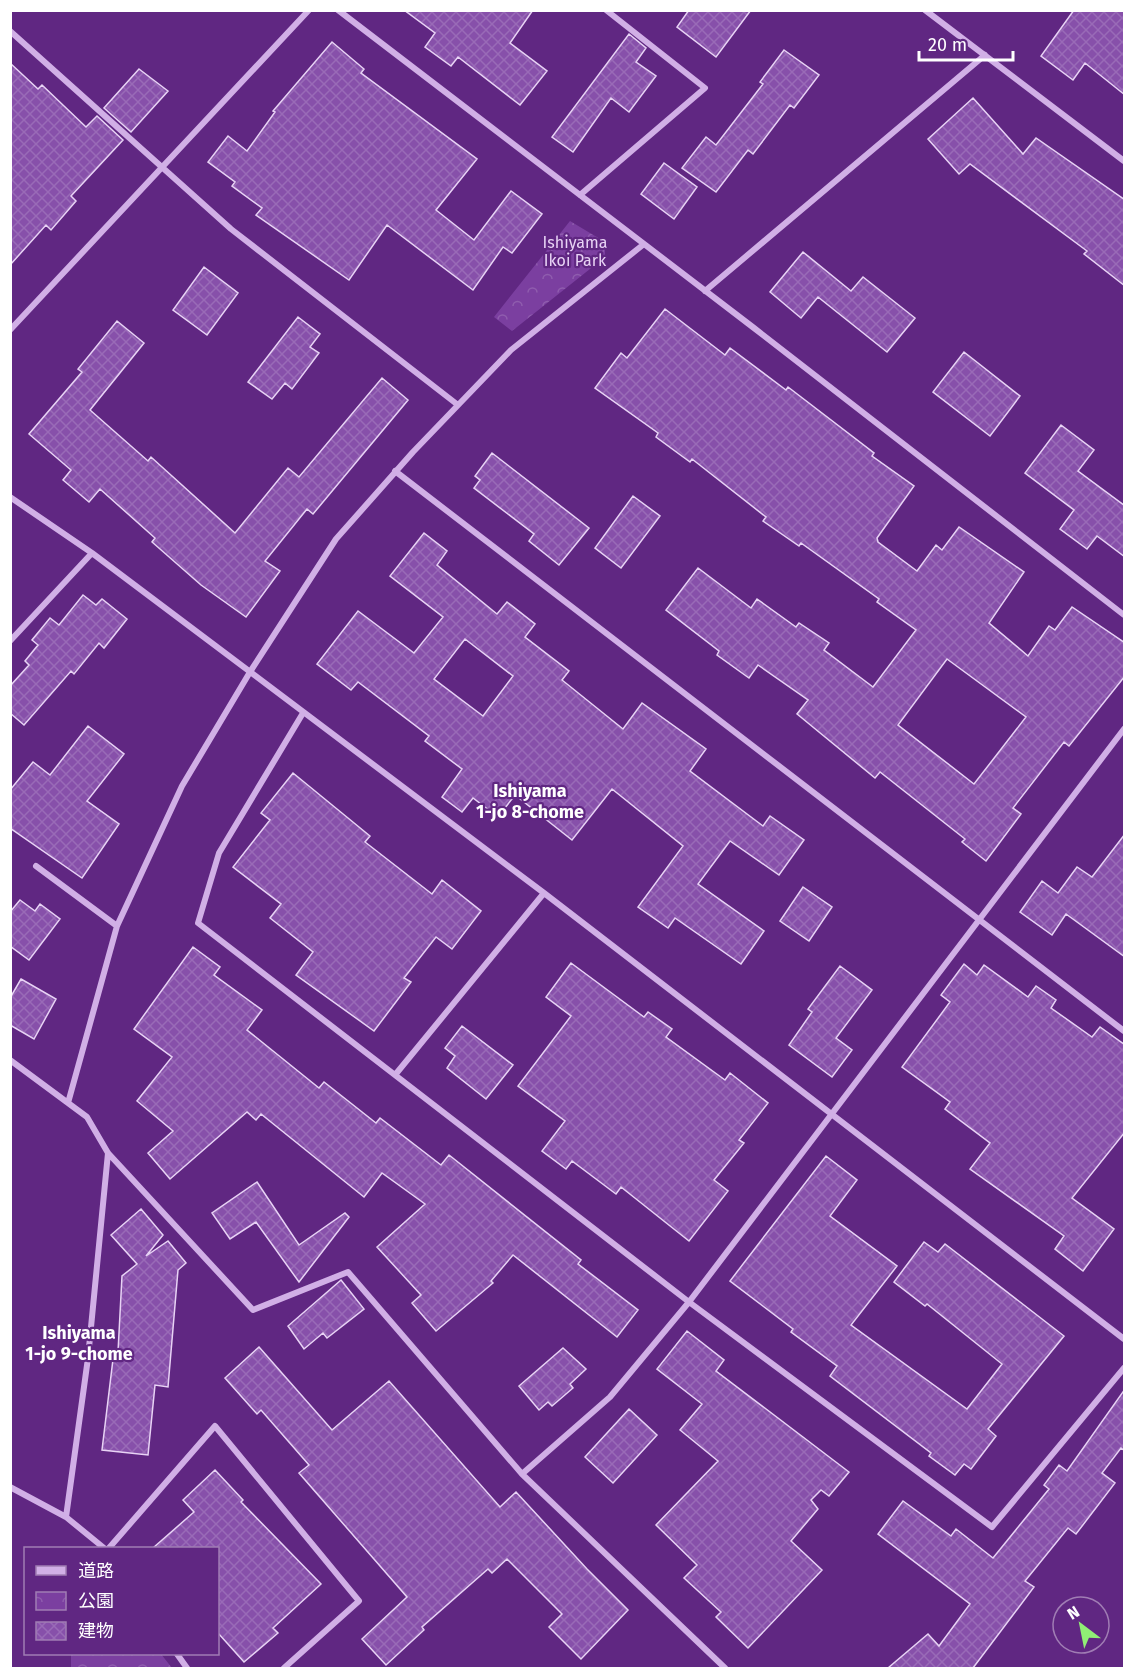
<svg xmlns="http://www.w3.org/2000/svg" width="1135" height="1679" font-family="'Fira Sans','Noto Sans JP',sans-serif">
	<defs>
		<pattern id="park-crowns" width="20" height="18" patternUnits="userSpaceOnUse" patternTransform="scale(1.5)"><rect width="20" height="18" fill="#7b3fa0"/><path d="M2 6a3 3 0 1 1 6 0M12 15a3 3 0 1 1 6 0" fill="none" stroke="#8f5cae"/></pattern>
		<pattern id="building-cross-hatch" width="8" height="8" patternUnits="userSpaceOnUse" patternTransform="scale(1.5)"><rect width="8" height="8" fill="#8750aa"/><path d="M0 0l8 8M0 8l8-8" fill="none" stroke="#996ab7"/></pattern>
	</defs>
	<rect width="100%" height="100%" fill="#602782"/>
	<path fill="url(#park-crowns)" d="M570 221 605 242V257L512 331 494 317Z
		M71 1654H161L172 1668H71Z"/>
	<path fill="url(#building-cross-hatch)" stroke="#e8d3f5" stroke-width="1.5" fill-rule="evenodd" d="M404 10H533L510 43 547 71 520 105 458 57 451 66 425 47 435 33Z
		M689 10H751L716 57 677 27Z
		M1074 10H1125V95L1085 63 1073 80 1041 56Z
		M629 34 646 48 636 62 656 76 629 112 611 98 573 152 552 137Z
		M332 42 364 69 361 73 477 159 436 210 474 240 511 191 542 214 512 253 503 247 473 290 387 225 349 280 256 215 262 208 232 186 235 182 208 162 228 136 247 151 275 112 273 111Z
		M784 50 819 75 794 108 790 105 753 154 748 150 716 192 682 168 706 137 716 145 763 84 760 82Z
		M10 63 38 89 42 85 86 127 97 116 123 140 71 196 76 201 51 230 46 225 10 265Z
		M139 69 168 91 131 132 104 108Z
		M973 98 1023 154 1036 138 1125 200V286L1084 254 1087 251 970 164 959 174 928 139Z
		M664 163 697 187 674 219 641 194Z
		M803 252 851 291 863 277 915 318 887 352 818 297 801 318 770 292Z
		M204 267 238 293 207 335 173 310Z
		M665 309 725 355 730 348 786 390 788 387 874 453 872 456 914 486 877 538 878 542 917 571 936 545 942 550 959 527 1024 572 989 623 1028 656 1049 626 1055 630 1072 607 1125 643V676L1069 746 1064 742 1013 808 1021 814 986 861 962 842 965 839 880 772 875 778 797 714 808 700 758 665 749 678 717 655 719 651 666 610 698 568 751 608 757 599 796 627 799 623 829 643 824 650 873 687 916 630 877 602 879 599 801 543 799 546 763 521 766 517 692 459 690 462 656 437 658 433 595 388 621 353 627 358ZM947 659 1026 717 974 784 898 725Z
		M298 317 320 334 310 347 319 353 292 389 285 383 272 399 248 382Z
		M117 321 144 343 90 410 148 461 151 457 235 533 288 468 299 477 382 378 408 400 313 514 307 509 265 561 280 571 246 617 201 585 152 542 155 538 100 489 89 502 63 480 71 470 29 434 82 372 78 369Z
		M964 352 1020 396 990 436 933 392Z
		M1061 425 1094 450 1078 471 1125 506V557L1097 536 1087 549 1060 529 1074 510 1025 473Z
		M492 453 589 528 559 565 529 541 534 534 474 488 480 480 475 476Z
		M633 496 660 516 621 568 595 548Z
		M424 533 447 551 437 565 497 614 507 602 535 624 525 637 569 671 562 680 623 729 642 703 706 749 690 771 763 826 770 816 804 840 779 875 730 841 698 884 764 931 741 964 675 918 668 928 638 907 683 846 612 789 572 840 515 795 498 817 473 798 462 812 442 797 462 769 425 741 429 736 358 682 351 690 317 664 358 611 414 653 443 617 390 576ZM465 639 513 676 483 716 434 679Z
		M83 595 96 605 102 599 127 619 104 648 99 643 74 674 71 671 24 725 10 713V686L29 665 25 661 38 645 32 640 50 618 59 625Z
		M88 726 124 754 87 801 119 824 82 878 10 828V790L33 762 50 775Z
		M293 773 370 836 365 842 432 894 442 880 481 911 452 949 436 937 404 978 411 982 374 1031 296 975 313 952 270 918 281 904 233 867 270 820 261 813Z
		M1125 834V957L1066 914 1052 935 1020 912 1042 881 1058 893 1077 867 1092 877Z
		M803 887 832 907 809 941 780 921Z
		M20 900 35 911 40 904 60 919 29 960 10 946V912Z
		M193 947 220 967 214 975 262 1010 247 1030 319 1088 324 1082 376 1123 380 1118 441 1165 449 1155 581 1260 578 1264 638 1310 617 1337 513 1255 491 1281 493 1283 436 1331 412 1303 421 1295 377 1247 425 1204 382 1173 364 1197 261 1114 256 1120 247 1112 170 1179 148 1153 173 1131 137 1101 172 1057 134 1029Z
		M571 963 644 1017 648 1012 672 1029 666 1037 725 1080 730 1073 768 1103 739 1140 744 1143 714 1180 728 1191 689 1241 621 1187 616 1194 572 1161 566 1169 542 1151 565 1121 518 1086 571 1016 546 997Z
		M964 964 977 975 984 965 1028 997 1036 986 1056 1000 1051 1008 1092 1037 1100 1027 1125 1045V1132L1072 1198 1114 1229 1083 1271 1055 1249 1064 1236 970 1169 990 1143 945 1109 950 1102 902 1067 950 1002 941 995Z
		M840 966 872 990 836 1038 852 1050 832 1077 789 1045 812 1012 808 1009Z
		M21 979 56 999 34 1039 10 1025V998Z
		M462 1026 513 1065 486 1099 447 1068 455 1056 445 1048Z
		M826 1156 857 1180 830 1216 897 1266 851 1325 967 1409 1002 1364 927 1304 925 1306 894 1282 924 1242 938 1252 945 1244 1064 1336 988 1429 996 1436 971 1469 964 1464 955 1475 929 1456 931 1453 830 1376 837 1366 791 1332 793 1329 730 1281Z
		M257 1182 299 1245 345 1213 349 1217 299 1282 256 1222 230 1239 212 1213Z
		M141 1209 163 1235 146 1256 168 1241 186 1263 178 1270 168 1387 155 1385 148 1455 102 1450 114 1351 118 1352 122 1276 137 1264 111 1235Z
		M341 1280 364 1309 327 1338 323 1333 304 1349 288 1326Z
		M687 1331 724 1360 716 1371 849 1472 829 1496 821 1490 811 1500 818 1509 791 1541 822 1570 748 1648 716 1617 721 1612 684 1578 697 1565 656 1525 718 1461 680 1430 702 1404 657 1369Z
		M259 1347 332 1430 389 1381 500 1507 516 1492 587 1569 628 1610 581 1659 549 1627 562 1614 507 1559 492 1573 488 1569 422 1627 424 1630 386 1665 362 1639 407 1597 299 1473 309 1465 261 1410 257 1414 225 1378Z
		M563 1348 586 1369 570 1384 573 1388 552 1406 548 1402 539 1410 519 1386Z
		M1125 1389V1451L1121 1448 1102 1473 1115 1483 1076 1534 1068 1528 1025 1581 1034 1587 973 1668H888L928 1634 939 1646 970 1604 878 1534 903 1501 951 1536 956 1529 993 1558 1049 1489 1044 1485 1059 1465 1067 1471Z
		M629 1409 657 1435 613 1483 585 1457Z
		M215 1470 243 1500 241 1502 321 1584 273 1628 278 1633 244 1662 218 1633V1548H153L194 1512 183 1500Z"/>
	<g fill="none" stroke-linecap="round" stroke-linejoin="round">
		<path stroke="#d1afe6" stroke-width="6" d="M338 10 754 328 1124 615
			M925 10 1124 161
			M10 31 231 229 458 405
			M580 195 705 88 606 10
			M705 291 985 55
			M10 330 309 10
			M395 471 1124 1031
			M10 497 92 553 544 893 1124 1339
			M10 641 92 553
			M303 713 219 853 198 923 689 1302 992 1527 1124 1368
			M36 866 117 926
			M10 1060 87 1117 108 1153 253 1310 348 1272 522 1474 725 1668
			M395 1075 544 893
			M68 1103 117 926 182 786 250 672 336 539 413 452 511 350 644 244
			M522 1474 610 1397 689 1302 1124 729
			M10 1487 66 1517 104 1548
			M66 1517 88 1358 108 1153
			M109 1548 215 1426 359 1601 284 1668
			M177 1654 187 1668"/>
	</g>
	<g text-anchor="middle" stroke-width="4.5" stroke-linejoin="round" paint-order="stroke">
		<g font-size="16" fill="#e8d3f5" stroke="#602782">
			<text x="575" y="248">Ishiyama<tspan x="575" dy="18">Ikoi Park</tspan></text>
		</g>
		<g font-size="18" font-weight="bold" fill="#fff" stroke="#602782">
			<text x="530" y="797">Ishiyama<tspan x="530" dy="21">1-jo 8-chome</tspan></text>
			<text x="79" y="1339">Ishiyama<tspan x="79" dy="21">1-jo 9-chome</tspan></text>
		</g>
	</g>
	<rect width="1135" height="1679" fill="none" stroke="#ffffff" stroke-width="24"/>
	<rect x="24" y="1547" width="195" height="108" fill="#602782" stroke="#a07db4" stroke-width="1.5"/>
	<rect x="36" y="1566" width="30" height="9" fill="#d1afe6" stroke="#a07db4" stroke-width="1.5"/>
	<text x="78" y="1577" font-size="18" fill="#ffffff">道路</text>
	<rect x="36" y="1592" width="30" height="18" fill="url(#park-crowns)" stroke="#a07db4" stroke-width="1.5"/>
	<text x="78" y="1607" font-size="18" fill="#ffffff">公園</text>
	<rect x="36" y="1622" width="30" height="18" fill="url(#building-cross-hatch)" stroke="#a07db4" stroke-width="1.5"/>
	<text x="78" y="1637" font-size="18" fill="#ffffff">建物</text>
	<g transform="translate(1081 1625) rotate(328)"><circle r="28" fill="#602782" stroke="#a07db4" stroke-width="1.5"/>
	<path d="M0-4.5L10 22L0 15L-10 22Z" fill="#90ef75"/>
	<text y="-9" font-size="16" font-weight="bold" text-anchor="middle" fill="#ffffff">N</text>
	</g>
	<path d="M919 51v9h94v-9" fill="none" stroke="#ffffff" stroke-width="3"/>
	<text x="928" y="51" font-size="18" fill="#ffffff" stroke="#602782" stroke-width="4.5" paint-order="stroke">20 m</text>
</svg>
